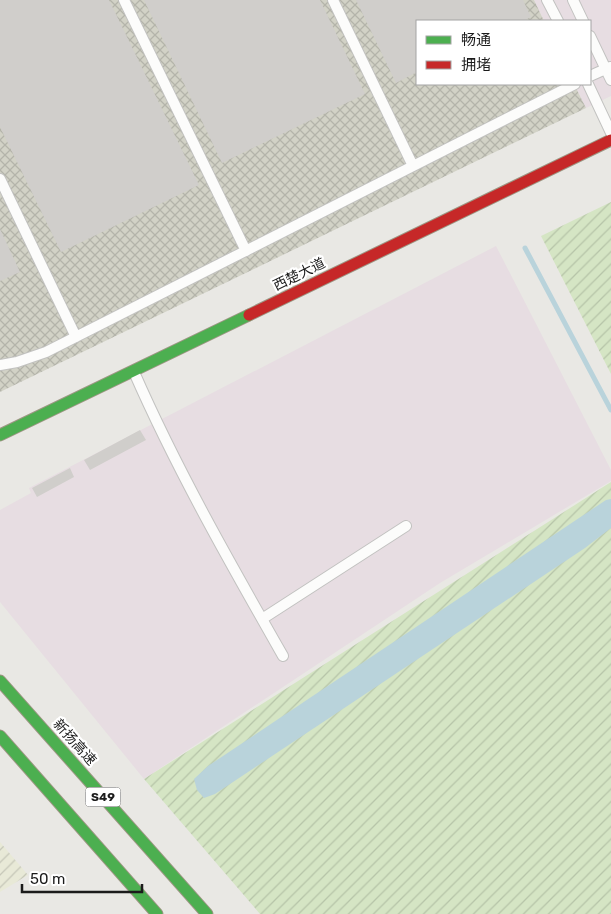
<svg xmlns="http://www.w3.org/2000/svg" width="611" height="914" font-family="Rubik,'Noto Sans SC',sans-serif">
	<defs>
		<pattern id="construction-cross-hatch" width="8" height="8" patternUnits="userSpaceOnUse" patternTransform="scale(1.25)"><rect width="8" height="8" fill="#d2d2c6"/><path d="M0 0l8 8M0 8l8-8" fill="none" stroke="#b4b4aa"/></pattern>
		<pattern id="farmland-furrows" width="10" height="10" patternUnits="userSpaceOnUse" patternTransform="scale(1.25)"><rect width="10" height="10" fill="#e8e9d7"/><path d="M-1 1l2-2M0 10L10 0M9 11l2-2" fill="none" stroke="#c6c7b8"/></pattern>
		<pattern id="garden-furrows" width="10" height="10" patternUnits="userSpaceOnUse" patternTransform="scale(1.25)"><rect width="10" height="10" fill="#d5e5c4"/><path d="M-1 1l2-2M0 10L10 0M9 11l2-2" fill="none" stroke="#b6c4a8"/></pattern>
	</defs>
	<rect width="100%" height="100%" fill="#e9e8e4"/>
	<path fill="#e7dde2" d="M534 0H611V96L586 108 574 84H590V21H544Z
		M496 246 611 470V481L440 583 144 779 0 602V510L31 493 29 488Z"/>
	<path fill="url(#construction-cross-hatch)" d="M0 0H534L544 21H417V84H574L586 108 0 392Z"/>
	<path fill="url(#farmland-furrows)" d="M0 842 28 875 0 892Z"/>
	<path fill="url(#garden-furrows)" d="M611 202V374L541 236Z
		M611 482V914H260L144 779Z"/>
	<path fill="#b9d3db" d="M611 499V528L585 548 215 794 204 798 197 790 194 779 208 766 606 500Z"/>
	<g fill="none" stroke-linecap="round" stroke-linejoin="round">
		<path stroke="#b9d3db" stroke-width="5" d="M525 248 611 410"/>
	</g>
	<path fill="#d0cecb" d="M0 0H109L199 185 61 252 0 127Z
		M144 0H320L365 94 222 163Z
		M356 0H523L531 17 523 21H417V72L396 83Z
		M0 229 20 272 0 281Z
		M140 430 146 440 90 470 84 460Z
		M70 468 74 477 37 497 32 488Z"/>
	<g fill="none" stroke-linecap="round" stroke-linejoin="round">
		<g stroke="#c2c2c0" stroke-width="12">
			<path id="lane" d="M124 0 246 251
				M333 0 413 166
				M547 0 558 21
				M573 0 583 21
				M590 36 611 80
				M590 76 610 67
				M588 84 611 133
				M0 179 76 337
				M0 365 17 362 46 352 575 84
				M134 372C177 470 230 563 283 656
				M262 619 406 526"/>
		</g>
		<g stroke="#9d9683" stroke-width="13">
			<path id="fast" d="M0 435 249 315
				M0 681 207 914
				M0 736 157 914"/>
		</g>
		<g stroke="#9d9683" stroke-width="13">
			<path id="jam" d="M249 315 611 140"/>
		</g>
		<use href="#lane" stroke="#fcfcfb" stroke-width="10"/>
		<use href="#fast" stroke="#4caf50" stroke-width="11"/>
		<use href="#jam" stroke="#c62828" stroke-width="11"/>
	</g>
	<g text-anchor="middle" stroke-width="4.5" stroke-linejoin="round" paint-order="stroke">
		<rect fill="#fff" stroke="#5f5f5f" stroke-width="1" x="85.5" y="787.5" width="35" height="19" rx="4"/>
		<g font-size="12" font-weight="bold" fill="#1b1b1b">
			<text x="103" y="801">S49</text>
		</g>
		<g font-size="14" fill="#1b1b1b" stroke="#fff">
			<text transform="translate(299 274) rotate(-26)" y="5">西楚大道</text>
			<text transform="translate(75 742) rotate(48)" y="5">新扬高速</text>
		</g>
	</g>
	<rect x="416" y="20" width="175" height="65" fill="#ffffff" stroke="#a4a4a4"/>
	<rect x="426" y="36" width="25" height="8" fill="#4caf50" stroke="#a4a4a4"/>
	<text x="461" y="45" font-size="15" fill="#1b1b1b">畅通</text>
	<rect x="426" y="61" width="25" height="8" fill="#c62828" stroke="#a4a4a4"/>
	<text x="461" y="70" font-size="15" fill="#1b1b1b">拥堵</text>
	<path d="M22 884v8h120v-8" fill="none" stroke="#1b1b1b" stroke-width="2.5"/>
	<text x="30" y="884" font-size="15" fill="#1b1b1b" stroke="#ffffff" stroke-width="4" paint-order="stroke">50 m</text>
</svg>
